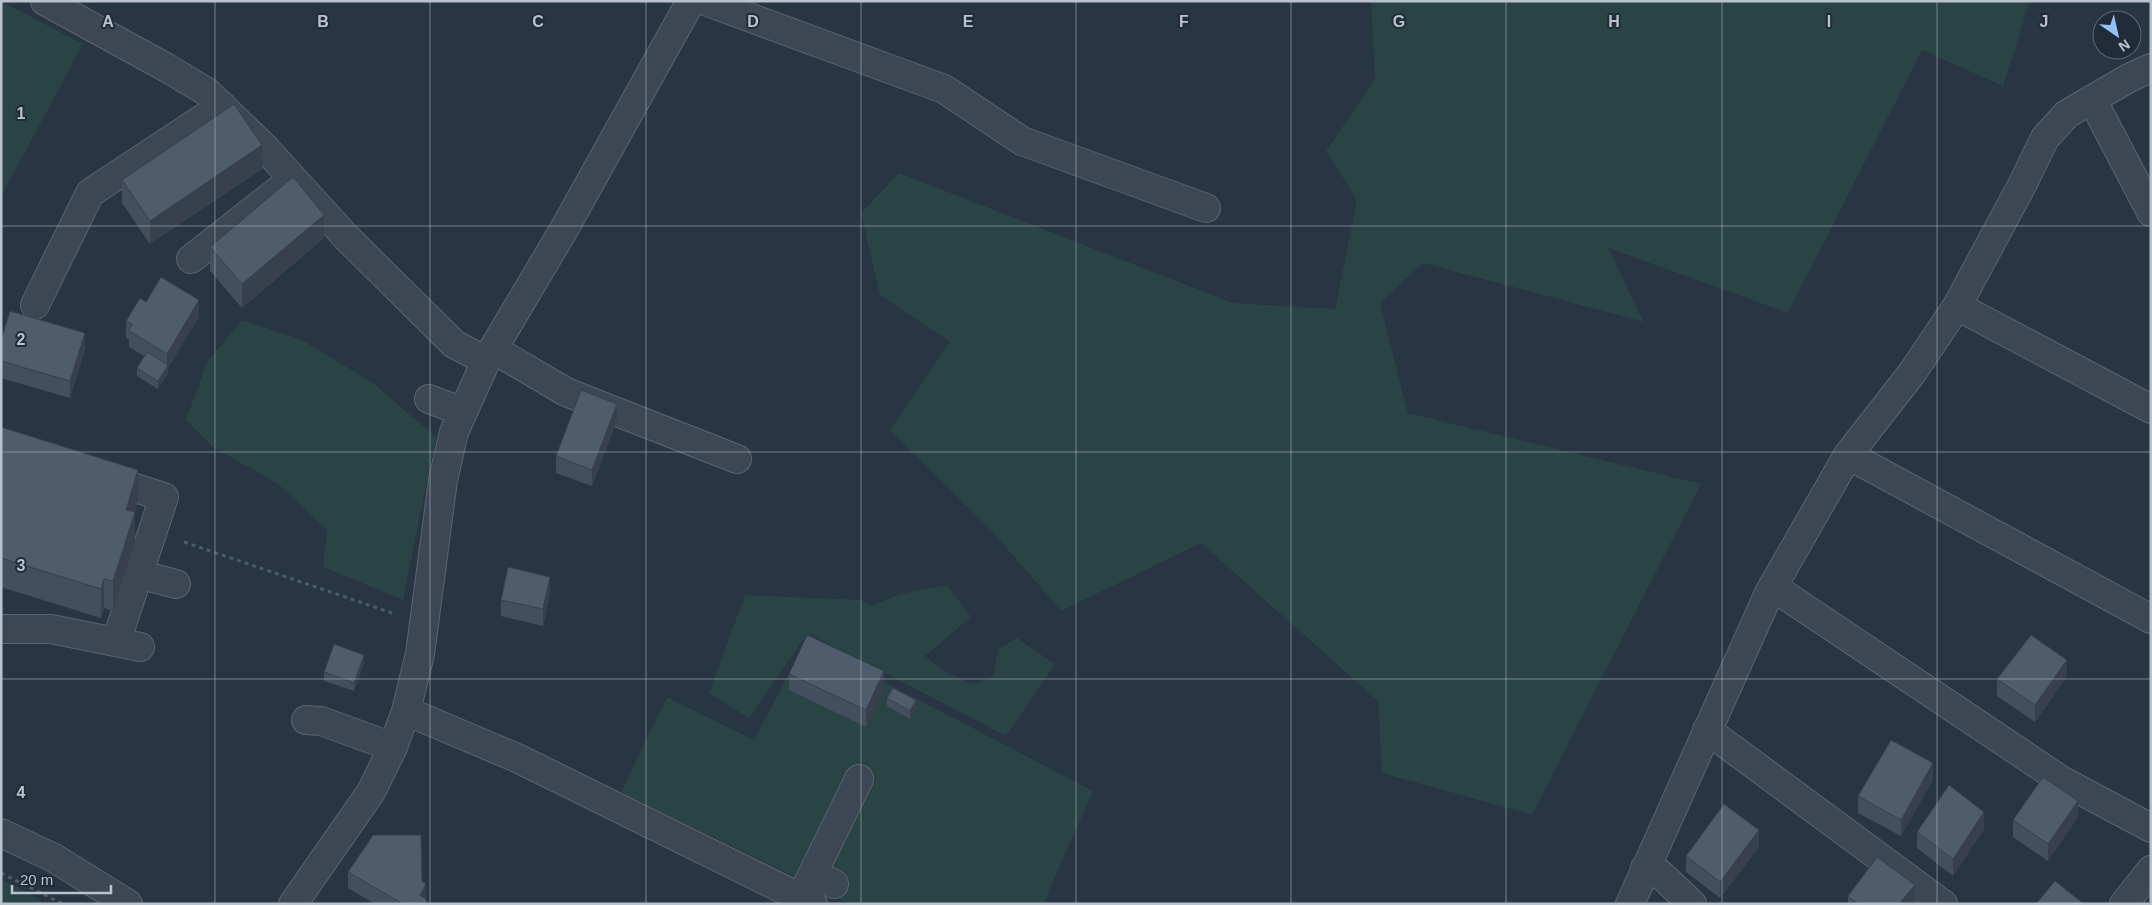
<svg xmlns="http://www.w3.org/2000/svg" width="2152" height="905" font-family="Helvetica,sans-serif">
	<rect width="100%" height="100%" fill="#283543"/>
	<path fill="#2a4344" d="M1 1 83 44 1 197Z
		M1371 1H2030L2003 86 1922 50 1788 313 1608 248 1644 322 1423 263 1380 303 1408 413 1701 484 1532 815 1382 773 1378 701 1201 543 1061 611 991 530 890 430 950 342 880 295 861 213 899 173 1233 303 1335 309 1357 200 1326 151 1375 79Z
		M242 320 302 340 373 383 436 437 403 600 323 567 327 530 277 483 214 448 186 420 207 362Z
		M947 585 971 617 925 656 947 673 973 684 993 677 998 649 1017 638 1055 664 1006 736 808 633 749 718 709 693 745 595 861 600 872 606 900 594Z
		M806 641 1093 791 1043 904H850L621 792 667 697 754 740Z
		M1 880 18 887 45 904H1Z"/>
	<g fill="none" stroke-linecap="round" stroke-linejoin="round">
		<g stroke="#5a6570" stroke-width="30">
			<path id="minor" d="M45 1 167 68 207 92 266 149 346 237 454 344 486 361
				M705 1 944 89 1022 141 1206 208
				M2092 99 2151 212
				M191 259 288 183
				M35 305 90 193 222 106
				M1957 306 2151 409
				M493 349 566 392 737 459
				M429 399 463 412
				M1848 455 2151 619
				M104 478 164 497 116 642
				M138 574 176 584
				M1773 587 2061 780 2151 828
				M1 629H51L140 647
				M406 711 517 758 813 904
				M306 720 321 721 393 747
				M1707 730 1943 904
				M1 833 54 858 128 904
				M1645 868 1659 873 1692 904
				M813 874 834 884
				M801 898 859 779
				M293 904 371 792 393 747 406 711 420 654 443 480 454 432 486 361 563 231 691 1
				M1630 904 1769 593 1848 455 1912 373 1957 306 2022 185 2045 138 2067 114 2129 78 2151 68
				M2124 904 2151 870"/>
		</g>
		<path stroke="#485f61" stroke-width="3" stroke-dasharray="4 4" stroke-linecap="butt" d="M184 542 395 614
			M1 873 63 904"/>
		<use href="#minor" stroke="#3c4753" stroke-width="28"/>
	</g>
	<path fill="#434f5d" d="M262 169 150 244 122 203V180Z
		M324 238 242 308 210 271V247Z
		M146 302 199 317 168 368V373L158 389 137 376V368L144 356 129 347V339L126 338V321Z
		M1 340 85 349 70 398 1 378Z
		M617 420 592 486 556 473V456Z
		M1 427 138 500 135 512V542L113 611 104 608 101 618 1 587Z
		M550 594 543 626 501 616V600Z
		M364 663 354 691 324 681V672Z
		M789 674 884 687 866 727 789 690Z
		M2067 676 2035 722 1997 696V679Z
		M887 698 916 708 910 719 887 706Z
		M1933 780 1901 836 1858 813V796Z
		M2078 817 2048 861 2013 837V820Z
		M1984 829 1953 876 1917 848V832Z
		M1759 847 1720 898 1686 872V856Z
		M348 872 422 881 427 904H375L348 888Z
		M1848 896 1915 901 1913 904H1848Z"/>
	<path fill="#37404c" d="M262 145V169L150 244V221Z
		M324 215V238L242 308V284Z
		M199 300V317L168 368V373L158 389V381L167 367V354Z
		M85 333V349L70 398V381Z
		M617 404V420L592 486V470Z
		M138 470V500L126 539V510Z
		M135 512V542L113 611V581Z
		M550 577V594L543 626V609Z
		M104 579V608L101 618V589Z
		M364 655V663L354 691V683Z
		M2067 660V676L2035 722V705Z
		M884 671V687L866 727V710Z
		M916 700V708L910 719V711Z
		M1933 763V780L1901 836V820Z
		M2078 801V817L2048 861V844Z
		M1984 812V829L1953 876V859Z
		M1759 830V847L1720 898V882Z
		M426 884V900L420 895Z
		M1915 885V901L1913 904H1899Z"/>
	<path fill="#4e5c6c" stroke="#37404c" d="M234 104 262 145 150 221 122 180Z
		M293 177 324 215 242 284 210 247Z
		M161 277 199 300 167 354 129 331 132 324 126 321 140 298 146 302Z
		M10 311 85 333 70 381 1 361V340Z
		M147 352 168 365 158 381 137 368Z
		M581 390 617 404 592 470 556 456Z
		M1 427 138 470 126 510 135 512 113 581 104 579 101 589 1 558Z
		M508 567 550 577 543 609 501 600Z
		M807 635 884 671 866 710 789 674Z
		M2031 635 2067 660 2035 705 1997 679Z
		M334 644 364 655 354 683 324 672Z
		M893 688 916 700 910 711 887 698Z
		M1891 740 1933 763 1901 820 1858 796Z
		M2043 777 2078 801 2048 844 2013 820Z
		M1949 785 1984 812 1953 859 1917 832Z
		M1724 804 1759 830 1720 882 1686 856Z
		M373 835H421L422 881 426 884 420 895 427 900 425 904H403L348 872Z
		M1877 857 1915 885 1899 904H1858L1848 896Z
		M2055 881 2084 904H2036Z"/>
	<path fill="none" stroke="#b9c2cd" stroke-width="1" stroke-opacity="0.55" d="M215 1V904M430 1V904M646 1V904M861 1V904M1076 1V904M1291 1V904M1506 1V904M1722 1V904M1937 1V904M1 226H2151M1 452H2151M1 679H2151"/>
	<g font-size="16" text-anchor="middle" font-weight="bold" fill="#b9c2cd" stroke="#212c38" stroke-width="4" stroke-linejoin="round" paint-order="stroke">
		<text x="108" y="27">A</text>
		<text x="323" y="27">B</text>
		<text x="538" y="27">C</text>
		<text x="753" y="27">D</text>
		<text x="968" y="27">E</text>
		<text x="1184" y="27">F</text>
		<text x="1399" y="27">G</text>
		<text x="1614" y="27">H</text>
		<text x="1829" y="27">I</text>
		<text x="2044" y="27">J</text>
		<text x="21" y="119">1</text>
		<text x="21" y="345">2</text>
		<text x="21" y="571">3</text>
		<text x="21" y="798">4</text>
	</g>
	<rect width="2152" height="905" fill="none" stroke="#b9c2cd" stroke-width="5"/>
	<g transform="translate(2117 35) rotate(146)"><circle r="24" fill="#212c38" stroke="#5e6874"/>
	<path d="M0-4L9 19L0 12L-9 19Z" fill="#94bff7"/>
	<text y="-8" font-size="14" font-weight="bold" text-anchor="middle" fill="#b9c2cd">N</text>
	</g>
	<path d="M12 885v8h99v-8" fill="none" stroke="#b9c2cd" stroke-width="2.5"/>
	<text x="20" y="885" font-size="15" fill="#b9c2cd" stroke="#212c38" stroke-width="4" paint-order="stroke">20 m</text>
</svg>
